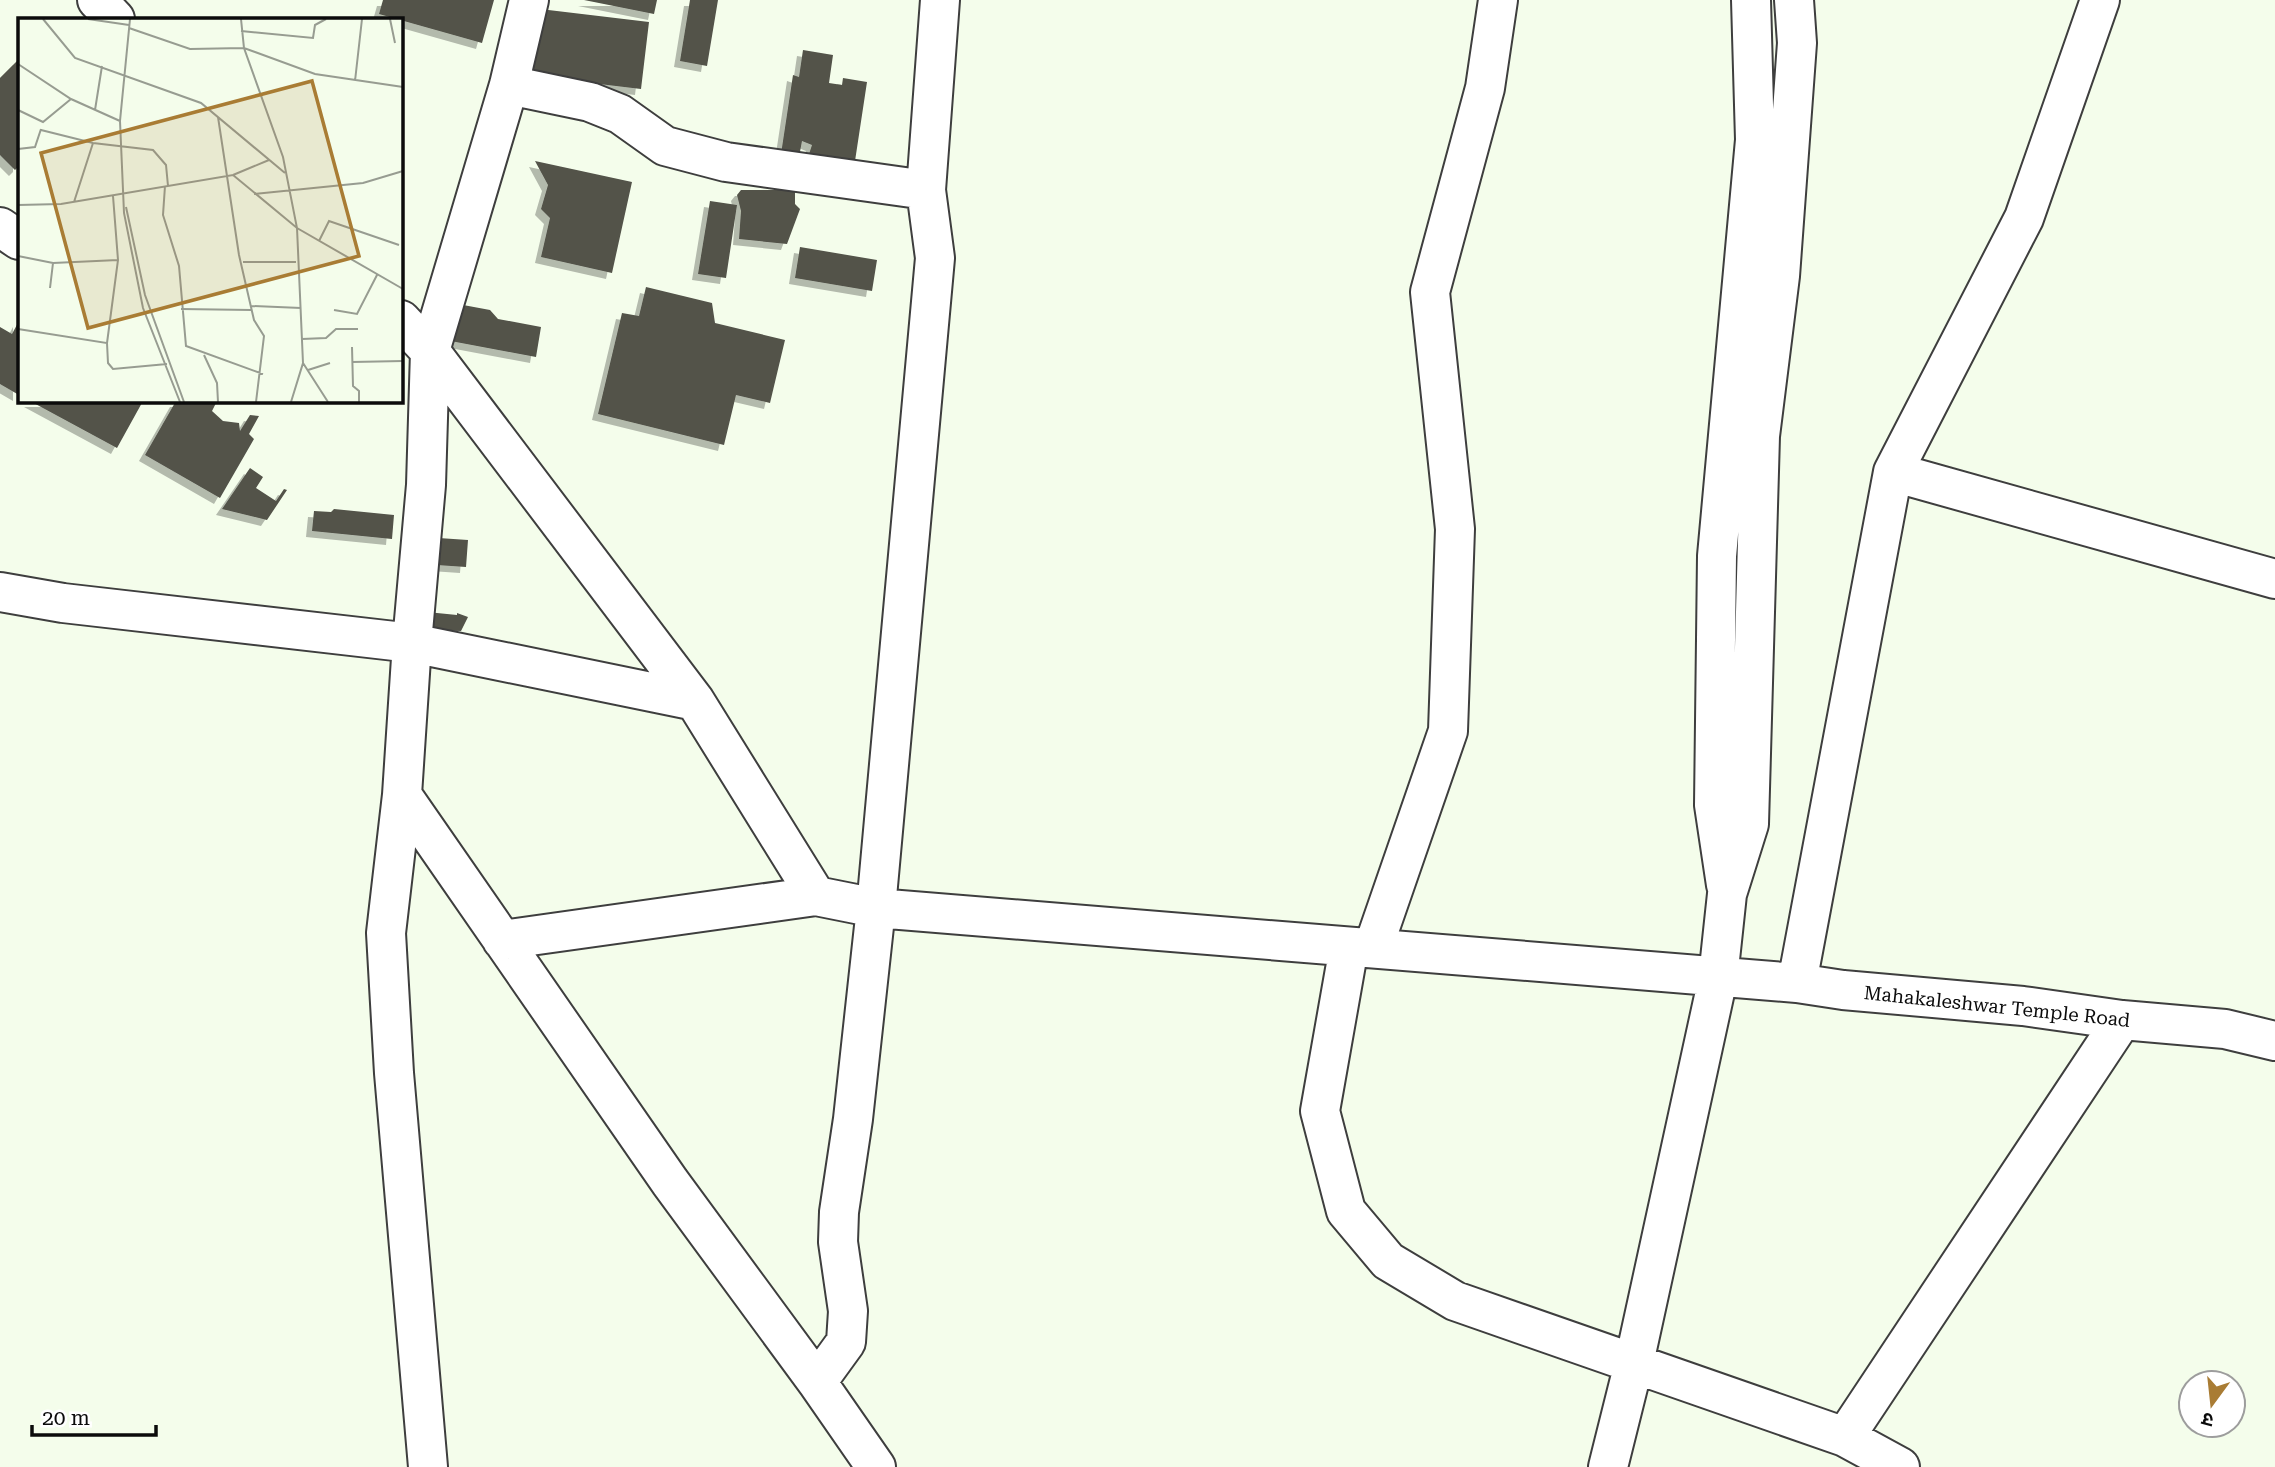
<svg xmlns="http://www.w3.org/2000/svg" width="2275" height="1467" font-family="'Roboto Serif','Noto Sans Devanagari',serif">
	<defs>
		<filter id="shadow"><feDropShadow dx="-6" dy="6" stdDeviation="0" flood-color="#0004"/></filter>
	</defs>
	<rect width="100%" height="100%" fill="#f4fdeb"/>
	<path fill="#525249" filter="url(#shadow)" d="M383 0H494L482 43 379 14Z
		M584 0H657L654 14Z
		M690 0H718L707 66 680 61Z
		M540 9 649 22 641 89 566 80 565 76 532 72Z
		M803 50 833 55 829 83 842 85 843 78 867 82 855 161 809 154 812 145 802 141 799 157 781 154 793 75 799 77Z
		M19 59V166L15 170 0 155V78Z
		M535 161 632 182 612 273 541 257 550 218 541 209 548 185Z
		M741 190H795V204L800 209 787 244 739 239 741 211 737 195Z
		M710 201 737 205 726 278 698 274Z
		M800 247 877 260 872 291 795 278Z
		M646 287 712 303 715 323 785 340 770 403 736 395 724 445 598 414 622 313 639 316Z
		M447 302 490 310 498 319 541 327 536 357 440 339Z
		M19 321V395L0 384V327L12 334Z
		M30 401H143L117 448Z
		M176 401H217L212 411 223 421 239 423 240 431 250 415 259 416 249 434 254 439 220 498 145 455Z
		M250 468 263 477 256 488 276 501 284 489 287 490 267 520 222 509Z
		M334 509 394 515 392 539 312 531 314 511 331 512Z
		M424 537 468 540 466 567 422 564Z
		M417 611 457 615V613L468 617 461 631 419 630Z"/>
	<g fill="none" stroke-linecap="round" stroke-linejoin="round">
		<g stroke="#3e3e3e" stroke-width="42">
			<path id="minor" d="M97 0 115 19
				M509 85 590 102 620 114 665 146 726 162 926 190
				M0 227 19 240
				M401 320 430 351 695 701 816 896 876 908 1797 983 1843 990 2023 1006 2122 1020 2225 1029 2275 1041
				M1893 472 2275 579
				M0 592 63 603 412 643 695 701
				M402 795 670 1182 817 1382 876 1467
				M1726 885 1714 805 1717 556 1755 140 1751 0
				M502 940 816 896
				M1349 947 1320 1111 1346 1211 1388 1261 1455 1301 1845 1437 1900 1467
				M1373 948 1448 731 1455 529 1430 292 1485 88 1498 0
				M1797 983 1893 472 2024 218 2100 0
				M817 1382 846 1342 848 1311 838 1242 839 1212 853 1119 876 908 935 258 926 190 940 0
				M1845 1437 2122 1020
				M428 1467 394 1073 386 933 402 795 412 643 426 485 430 351 509 85 529 0
				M1608 1467 1634 1363 1718 978 1727 894 1749 824 1760 436 1780 276 1797 43 1794 0"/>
		</g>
		<use href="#minor" stroke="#fff" stroke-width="38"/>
	</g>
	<g text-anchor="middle" stroke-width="7" stroke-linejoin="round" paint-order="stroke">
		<g font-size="19" fill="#0b0b0b" stroke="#fff">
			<text transform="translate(1997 1006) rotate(6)" y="7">Mahakaleshwar Temple Road</text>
		</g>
	</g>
	<g transform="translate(18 18)">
		<rect width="385" height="385" fill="#f4fdeb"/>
		<path fill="none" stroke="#979c91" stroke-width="2" d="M25 1 57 40 183 85 267 155M70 1 111 7M112 1 102 103 106 195 125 290 162 384M223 1 226 30 265 139 279 210 285 345 273 384M372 1 377 25M111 10 172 31 226 30 297 56 385 69M223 13 295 20 297 7 308 1M0 46 53 81 102 103M337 63 344 1M0 92 25 104 53 81M77 92 84 48M200 99 221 237 236 302 246 318 238 384M23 112 75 125 135 132 148 147 150 168M0 131 17 129 23 111M215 157 251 142M147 168 145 197 161 248 168 328 245 356M236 176 345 165 385 153M56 184 75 125M0 187 43 186 215 157 279 210 385 271M108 189 127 277 166 384M301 223 311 203 381 227M0 238 35 245 100 242M225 244H278M32 270 35 245M233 288 283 290M163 291 233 292M316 292 339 296 359 257M0 311 89 325 90 345 95 351 149 346M284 321 308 320 318 311H340M89 325 100 242 95 178M334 329 335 368 341 373V384M186 337 199 365 200 384M334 344 385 343M285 345 310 384M290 352 312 345"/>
		<path fill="#a97c34" fill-opacity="0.15" stroke="#a97c34" stroke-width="3.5" d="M294 63 341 238 70 310 23 135Z"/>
		<rect width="385" height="385" fill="none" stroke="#0b0b0b" stroke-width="3.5"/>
	</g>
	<g transform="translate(2212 1404) rotate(195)"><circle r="33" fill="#ffffff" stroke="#9d9d9d" stroke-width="2"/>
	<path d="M0-5L12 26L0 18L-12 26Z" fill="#a97c34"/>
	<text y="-10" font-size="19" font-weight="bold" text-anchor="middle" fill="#0b0b0b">उ</text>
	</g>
	<path d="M32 1425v10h124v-10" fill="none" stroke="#0b0b0b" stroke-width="3.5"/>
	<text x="42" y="1425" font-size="21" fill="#0b0b0b" stroke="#ffffff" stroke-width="5" paint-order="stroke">20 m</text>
</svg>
